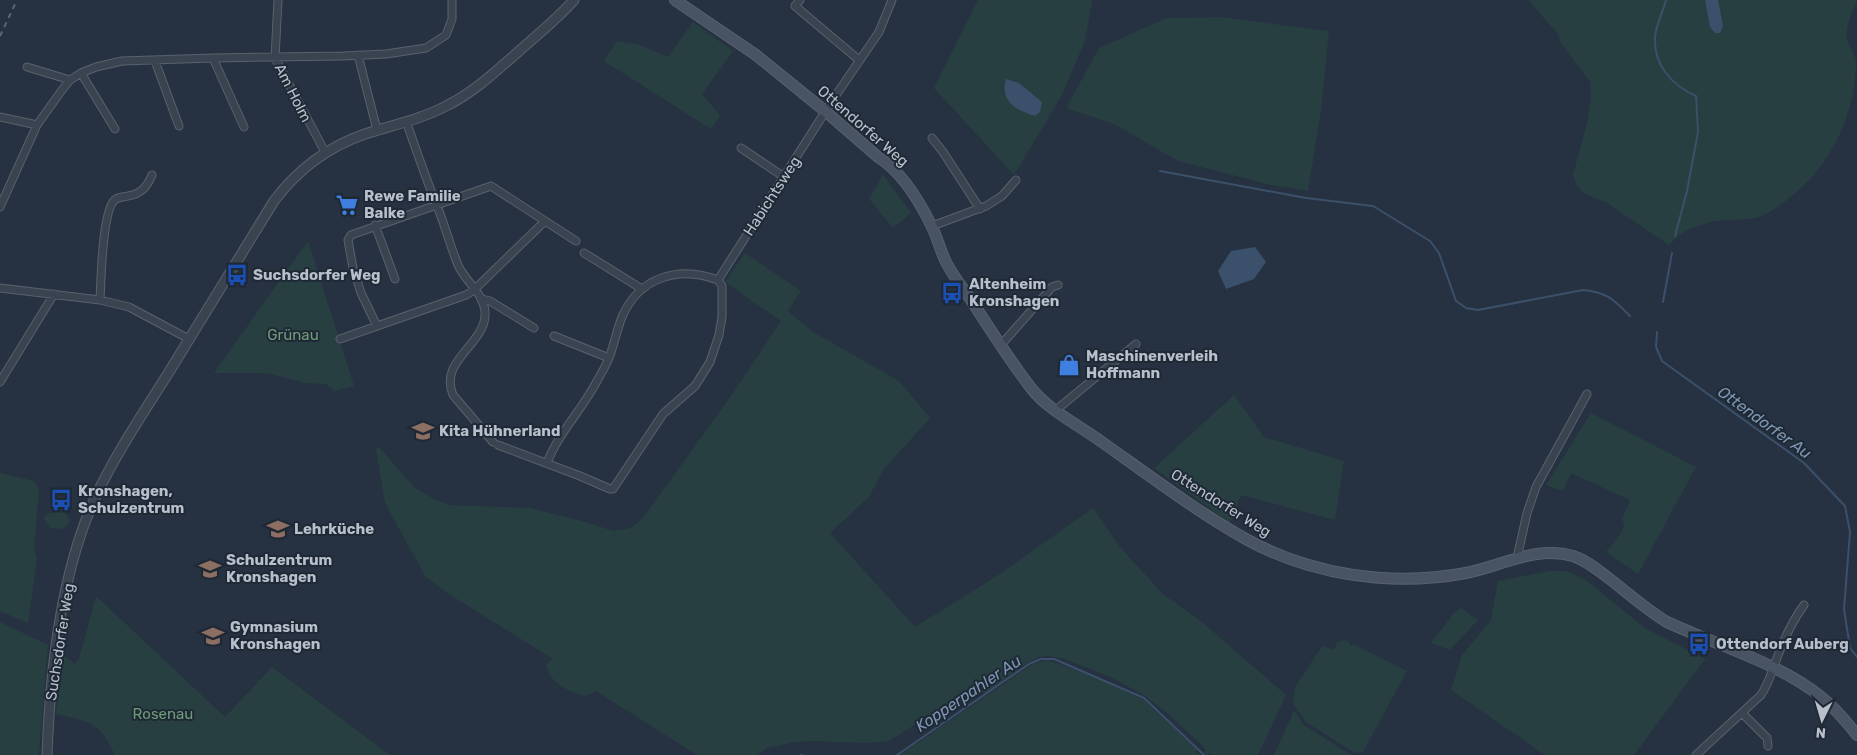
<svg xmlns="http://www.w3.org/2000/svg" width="1857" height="755" font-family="Rubik,sans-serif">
	<rect width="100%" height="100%" fill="#263241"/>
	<path fill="#283f42" d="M978 0H1092L1085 41 1061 97 1014 175 934 88Z
		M1528 0H1857C1852 14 1843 29 1848 43 1851 50 1857 57 1856 64 1854 128 1820 184 1764 215 1752 221 1729 219 1715 221 1710 222 1694 227 1690 229 1682 232 1675 240 1669 245L1607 203 1585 194 1577 186 1573 175 1588 119 1591 94 1590 82 1561 43 1557 33Z
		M1220 17 1329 31 1321 111 1308 191 1271 185 1178 161 1114 124 1066 108 1099 48 1167 18Z
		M693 22 733 51 702 94 720 115 711 129 604 61 617 41 638 44 668 57Z
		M883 175 911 213 893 228 869 199Z
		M308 241 354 386 334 391 326 384 305 383 267 373H214Z
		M745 253 801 291 788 311 813 332 899 381 930 418 883 470 869 497 830 533 915 627 997 576 1093 508 1120 547 1163 594 1202 622 1286 695 1258 755H1213L1211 753 1207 755 1204 752 1206 750 1204 747 1168 714 1144 695 1108 676 1065 659 1049 656 1038 657 1025 664 990 690 935 712 889 741 865 743 811 741 795 742 767 748 757 755H697L596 691 586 696C570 692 548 683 546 664L553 659 444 591 425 576 385 503 376 449 379 447 415 488 434 499 450 505 530 508 589 523 613 531 631 528 643 518 738 386 781 321 725 282Z
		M1234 395 1264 437 1344 461 1335 520 1241 495 1230 523 1154 468Z
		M1591 413 1696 467 1638 574 1606 552 1622 532 1624 525 1622 519 1630 500 1571 473 1563 491 1546 485Z
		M0 473 34 481 39 490 34 547 37 559 28 623 0 611Z
		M54 511C62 512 69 512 69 522L66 527 59 529 50 528 44 519 46 515Z
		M1550 571H1566L1587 581 1645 628 1705 659 1634 755H1545L1451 690 1462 655 1491 620 1498 581Z
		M96 596 225 717 272 667 390 755H115C99 721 90 722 56 714L64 656 75 664 79 659Z
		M1461 608 1478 620 1450 650 1431 643 1454 613Z
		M0 622 48 645 39 755H0Z
		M1342 640 1348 641 1352 647 1353 644 1407 671 1363 752 1355 753 1307 723 1293 703 1295 687 1322 646 1334 650 1337 642Z
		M1048 660 1088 674 1144 700 1197 750 1196 752 1200 755H900L1033 664Z
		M1294 711 1304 725 1351 755H1274Z"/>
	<path fill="#3b506a" d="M1705 0H1718L1723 26 1720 33H1715L1710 27Z
		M1006 79 1019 83 1042 102 1040 112 1035 116C1015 110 1000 101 1006 79Z
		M1255 247 1266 262 1254 279 1226 289 1218 271 1231 251Z"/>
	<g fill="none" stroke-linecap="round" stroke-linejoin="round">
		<path stroke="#3b506a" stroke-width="2" d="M1666 0C1663 12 1656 25 1655 37 1653 65 1673 86 1696 96L1698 132 1687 191 1675 236
			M1160 171 1306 198 1373 206 1430 241 1439 253 1456 301 1466 308 1478 310 1583 290C1607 292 1614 300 1630 316
			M1663 302 1672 253
			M1657 332 1656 347 1662 361 1804 463 1845 506 1850 532 1844 609 1850 648 1857 657
			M801 755H802
			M897 755 1029 664 1041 659H1054L1144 698 1204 755"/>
		<g stroke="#58626e" stroke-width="9">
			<path id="minor" d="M278 0 275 58 325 152
				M800 0 795 6 859 60
				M358 55 377 130
				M213 58 244 127
				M155 61 179 126
				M27 67 70 80
				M81 73 115 129
				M0 117 37 125
				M406 121C417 152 427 182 439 211 446 229 451 248 458 265 465 281 483 293 485 311 488 344 438 359 453 395L493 442
				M932 138 943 152 980 209
				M741 148 784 177
				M0 207 37 125 62 90 70 80 81 73 96 67 122 61 213 58 343 56 386 54 426 48 446 35 452 19V0
				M375 225 395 279
				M932 226 986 206 1002 196 1016 180
				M584 253 642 289
				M718 280 832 101 879 32 892 0
				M0 288 100 300 129 307 189 339
				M482 299 490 301 534 328
				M100 300C101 282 102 207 116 199 119 197 124 197 128 196 141 194 147 187 152 175
				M377 326 361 293 353 268 348 240 351 235 491 186 576 241
				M554 336 609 358
				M340 339 466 295 474 290 545 221
				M1001 345 1052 287 1058 285
				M0 382 54 294
				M1056 410 1136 344
				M498 445 580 476 610 489H613L663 414 695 386 710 362 719 335 722 317V286L718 280
				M547 463C559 432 582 410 597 381 603 371 610 358 613 346 616 336 618 327 622 317 639 277 679 265 718 280
				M1517 558 1527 513 1536 487 1587 394
				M1742 713 1767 738 1768 746
				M1696 755 1761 695C1769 683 1772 671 1777 658 1784 639 1792 621 1804 605"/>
		</g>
		<g stroke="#58626e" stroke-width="11">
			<path id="tertiary" d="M47 755C50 672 61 571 96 496 116 453 144 412 169 372 204 315 239 258 274 201 298 169 327 147 365 134 393 125 422 119 448 105 474 92 496 71 518 52 537 35 557 19 574 0"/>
		</g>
		<g stroke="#58626e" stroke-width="12">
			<path id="secondary" d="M675 0 756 55 825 111 878 157C902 172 920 202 932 227 938 239 941 253 947 264 955 279 966 292 975 306 993 334 1011 362 1031 388 1048 410 1077 424 1099 440 1146 473 1193 509 1244 538 1310 575 1391 587 1466 573 1501 566 1537 545 1573 556 1588 561 1599 571 1611 580 1629 594 1647 610 1667 622 1716 645 1777 662 1820 696 1834 707 1846 721 1857 735"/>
		</g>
		<use href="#minor" stroke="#3a4451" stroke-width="7"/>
		<use href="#tertiary" stroke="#3a4451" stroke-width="9"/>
		<use href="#secondary" stroke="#485364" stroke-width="10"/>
		<path stroke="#5c6878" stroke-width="2" stroke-dasharray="5 5" stroke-linecap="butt" d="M0 36 17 0"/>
	</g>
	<defs>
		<g id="supermarket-bare" transform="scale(1.725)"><path d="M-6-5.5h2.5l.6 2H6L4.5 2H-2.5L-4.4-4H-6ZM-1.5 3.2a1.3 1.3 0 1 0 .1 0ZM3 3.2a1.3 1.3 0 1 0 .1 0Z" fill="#3f7fe0" stroke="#1f2936" stroke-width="2.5" paint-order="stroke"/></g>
		<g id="bus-bare" transform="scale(1.725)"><path d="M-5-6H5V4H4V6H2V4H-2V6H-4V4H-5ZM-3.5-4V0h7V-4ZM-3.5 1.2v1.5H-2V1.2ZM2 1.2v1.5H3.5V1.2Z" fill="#1a4fb4" stroke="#1f2936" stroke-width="2.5" paint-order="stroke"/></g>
		<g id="shop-bare" transform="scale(1.725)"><path d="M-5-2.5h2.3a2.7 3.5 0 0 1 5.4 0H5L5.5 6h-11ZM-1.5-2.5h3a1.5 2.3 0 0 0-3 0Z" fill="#3f7fe0" stroke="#1f2936" stroke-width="2.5" paint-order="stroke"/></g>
		<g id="school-bare" transform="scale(1.725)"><path d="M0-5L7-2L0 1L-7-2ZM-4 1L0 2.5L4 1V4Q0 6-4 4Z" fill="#8d6e63" stroke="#1f2936" stroke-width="2.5" paint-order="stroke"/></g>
	</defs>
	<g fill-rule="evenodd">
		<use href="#supermarket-bare" x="347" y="205"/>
		<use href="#bus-bare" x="237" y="275"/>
		<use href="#bus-bare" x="952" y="293"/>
		<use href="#shop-bare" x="1069" y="365"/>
		<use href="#school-bare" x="423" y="431"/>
		<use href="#bus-bare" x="61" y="500"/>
		<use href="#school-bare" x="278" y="529"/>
		<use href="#school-bare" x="210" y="569"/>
		<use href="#school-bare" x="213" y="636"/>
		<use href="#bus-bare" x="1699" y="644"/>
	</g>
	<g text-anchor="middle" stroke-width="4" stroke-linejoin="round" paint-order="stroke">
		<g font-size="15" fill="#b7bfcb" stroke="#1f2936">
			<text transform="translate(293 93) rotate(63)" y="5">Am Holm</text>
			<text transform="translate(863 126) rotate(41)" y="5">Ottendorfer Weg</text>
			<text transform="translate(772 196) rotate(-57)" y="5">Habichtsweg</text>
			<text transform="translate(1221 503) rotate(32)" y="5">Ottendorfer Weg</text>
			<text transform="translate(60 642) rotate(-81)" y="5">Suchsdorfer Weg</text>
		</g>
		<g font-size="15" font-weight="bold" fill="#b7bfcb" stroke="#1f2936" text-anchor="start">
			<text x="364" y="201">Rewe Familie<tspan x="364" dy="17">Balke</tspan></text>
			<text x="253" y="280">Suchsdorfer Weg</text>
			<text x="969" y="289">Altenheim<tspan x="969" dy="17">Kronshagen</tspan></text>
			<text x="1086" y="361">Maschinenverleih<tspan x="1086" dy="17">Hoffmann</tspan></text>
			<text x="439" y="436">Kita Hühnerland</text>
			<text x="78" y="496">Kronshagen,<tspan x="78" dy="17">Schulzentrum</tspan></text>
			<text x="294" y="534">Lehrküche</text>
			<text x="226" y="565">Schulzentrum<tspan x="226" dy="17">Kronshagen</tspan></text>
			<text x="230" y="632">Gymnasium<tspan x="230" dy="17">Kronshagen</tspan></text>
			<text x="1716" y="649">Ottendorf Auberg</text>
		</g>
		<g font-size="15" fill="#6e9c77" stroke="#1f2936">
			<text x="293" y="340">Grünau</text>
			<text x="163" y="719">Rosenau</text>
		</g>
		<g font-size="16" font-style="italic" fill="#7e96b2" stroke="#1f2936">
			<text transform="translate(1765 422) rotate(36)" y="6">Ottendorfer Au</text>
			<text transform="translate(968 693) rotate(-34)" y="6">Kopperpahler Au</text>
		</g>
	</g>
	<g transform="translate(1822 720) rotate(185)" stroke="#1f2936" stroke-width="4" paint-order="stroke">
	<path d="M0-4L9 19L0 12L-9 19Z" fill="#b7bfcb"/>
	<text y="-8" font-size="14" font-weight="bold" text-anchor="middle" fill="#b7bfcb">N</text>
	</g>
</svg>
